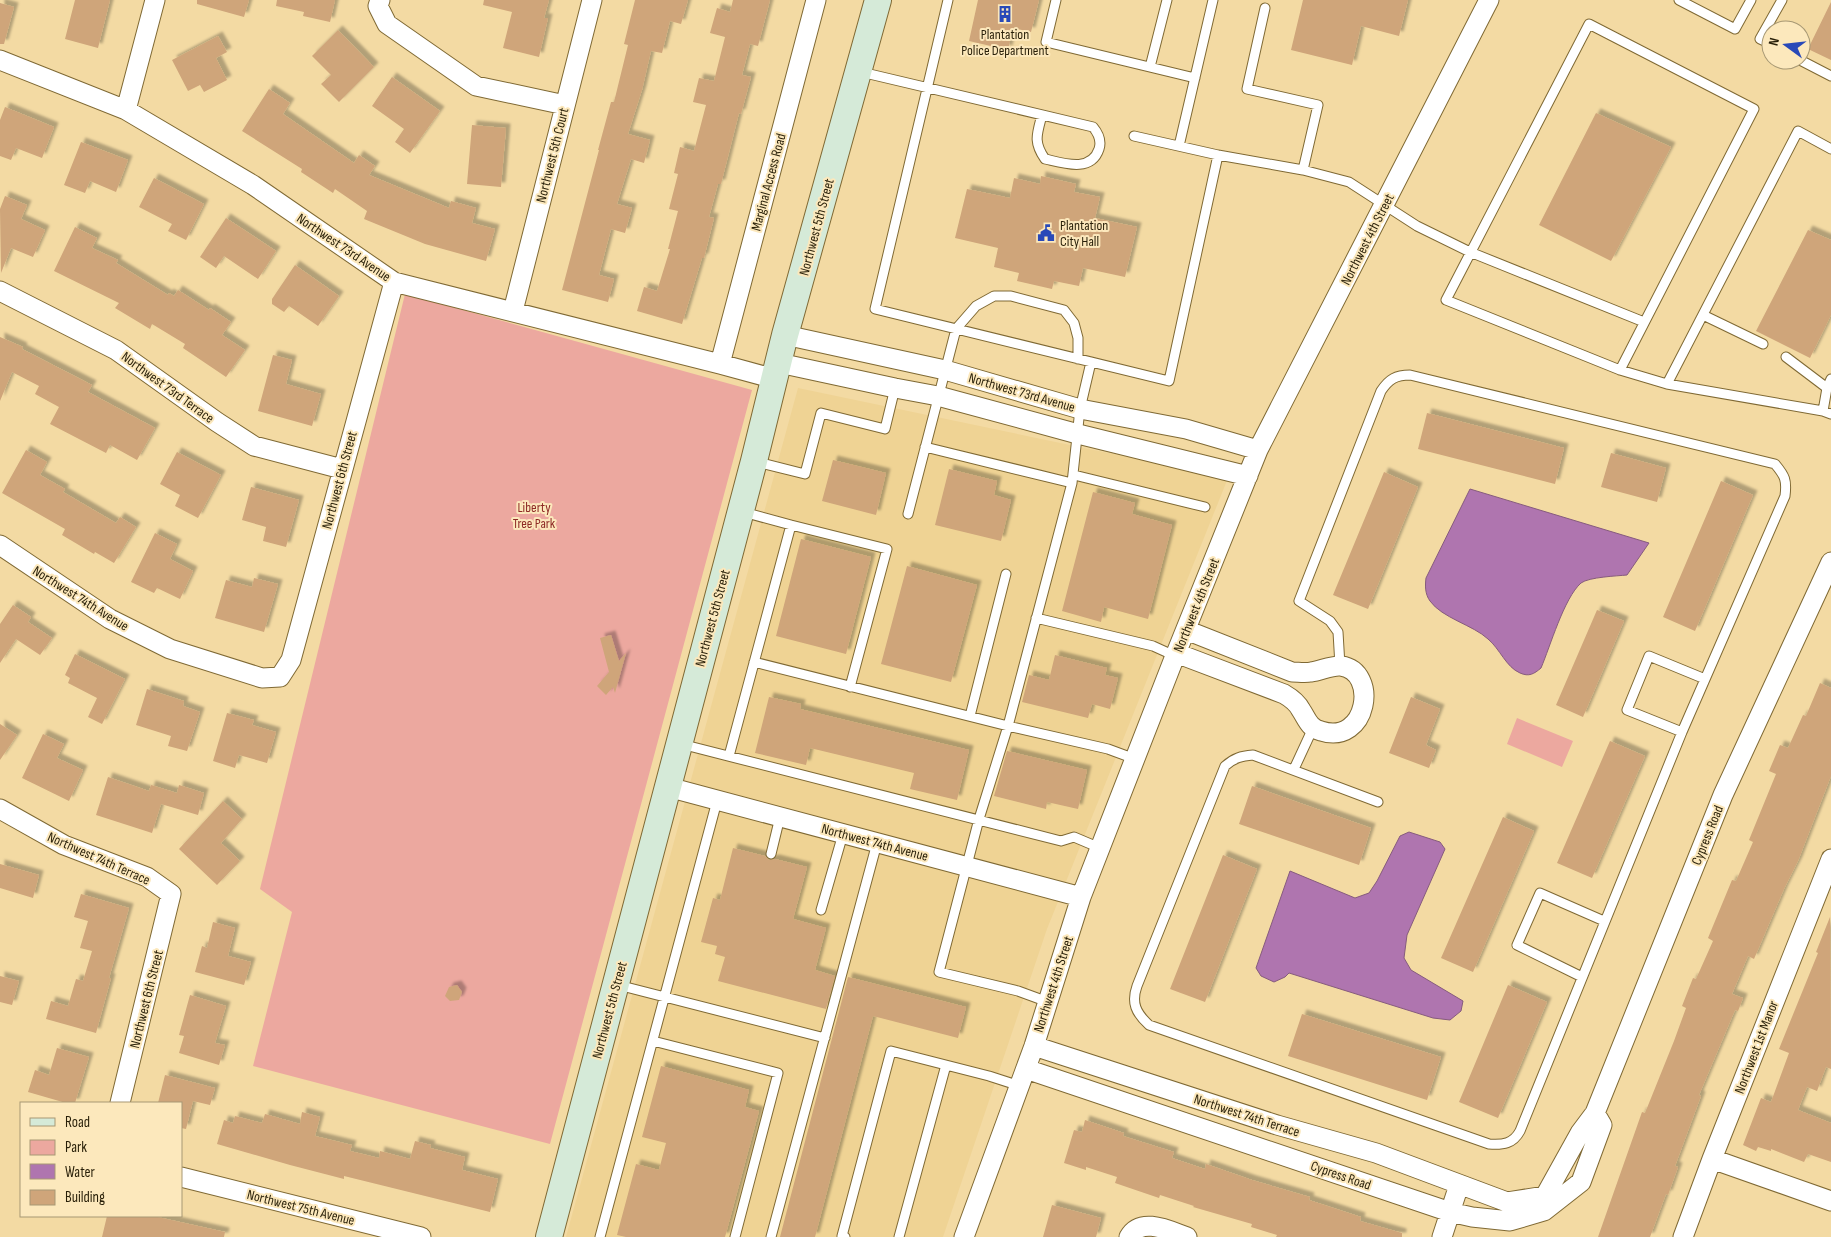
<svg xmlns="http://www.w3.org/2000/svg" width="1831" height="1237" font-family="'Sofia Sans Condensed',sans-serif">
	<defs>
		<filter id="shadow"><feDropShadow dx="4.5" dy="-4.5" stdDeviation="1" flood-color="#0004"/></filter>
	</defs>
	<rect width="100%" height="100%" fill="#f3daa3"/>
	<path fill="#efd394" d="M798 388 1228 478 1047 929 943 1237H566Z"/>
	<path fill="#eca89f" d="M405 294 752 390 550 1144 253 1066 292 912 260 889Z
		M1517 718 1573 741 1562 767 1507 744Z"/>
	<path fill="#af75af" stroke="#865b7d" d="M1470 489 1649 543 1627 575C1617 576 1589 577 1581 583 1564 598 1550 647 1541 668 1534 674 1529 677 1520 673 1506 667 1500 649 1488 639 1473 625 1442 618 1430 601 1425 594 1425 586 1426 578Z
		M1409 832 1440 842 1445 849 1407 935 1404 958 1411 970 1463 1001 1461 1011 1450 1020 1433 1018 1289 973 1285 977 1274 982 1261 976 1256 968 1290 871 1355 898 1369 893 1377 881 1400 836Z"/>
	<path fill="#cfa57a" filter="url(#shadow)" d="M75 0H110L98 48 65 39Z
		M197 0H249L244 17 197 4Z
		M277 0H335L330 22 303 16 304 12 276 6Z
		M484 0H549L544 18H548L539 57 503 48 512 12 483 5Z
		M635 0H688L681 24 670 21 662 53 651 51 642 90 628 134 650 140 644 163 631 159 617 204 632 208 625 233 611 229 599 275 614 279 608 302 562 290 599 150H598L611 102H614L628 45 624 44Z
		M733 0H770L758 46 750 44 742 75 751 77 741 114 739 113 721 184H718L709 217 714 218 704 258H702L682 324 637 311 644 287 657 291 670 249H668L678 211 669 209 678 174 674 173 680 147 694 151 706 105 693 102 699 78 714 81 725 37 710 33 717 8 730 12Z
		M978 0H1039L1031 32 1013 28 1008 50 969 41Z
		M1303 0H1408L1399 36 1361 26 1352 65 1291 50Z
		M1831 2V60L1808 49Z
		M0 3 14 7 4 44H0Z
		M338 30 374 67 339 102 321 84 331 75 312 56Z
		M218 36 227 52 216 58 227 80 204 92 200 85 188 91 172 60Z
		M392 77 440 111 410 153 395 142 404 129 372 106Z
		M269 89 290 103 283 114 354 163 359 155 375 166 369 175 449 208 451 201 476 208 472 223 495 229 486 261 425 244 364 219 367 211 335 189 333 193 301 172 302 169 242 131Z
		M5 107 54 127 42 158 16 148 11 160 0 156V120Z
		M1596 113 1671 147 1611 261 1539 225Z
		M472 125 506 128 501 187 467 184Z
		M81 142 128 160 116 192 90 181 85 193 64 185Z
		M1041 176 1076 184 1074 192 1100 197 1095 218 1137 227 1125 277 1083 268 1079 286 1054 281 1052 289 1017 281 1019 273 994 267 998 248 955 238 967 189 1010 198 1014 178 1040 184Z
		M154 178 204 204 186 240 168 231 172 224 139 207Z
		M5 196 27 205 21 219 45 230 33 257 11 248 1 273 0 209Z
		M226 218 276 251 258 279 224 256 216 268 200 257Z
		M75 227 97 238 92 248 118 260 116 263 168 295 169 293 174 296 178 290 209 310 210 308 231 322 222 335 245 350 226 377 183 348 185 344 152 324 150 329 115 308 119 303 54 271Z
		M1808 230 1831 240V315L1810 358 1756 331Z
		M295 265 339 296 318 326 289 306 284 312 272 304V299Z
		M0 337 23 347 22 349 92 385 88 392 155 428 137 460 110 445 106 453 50 424 59 407 35 394 39 386 12 372 0 401Z
		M273 355 292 360 286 384 321 394 312 426 258 411Z
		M1427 413 1564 448 1555 484 1418 449Z
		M26 450 47 462 40 475 65 489 63 492 116 523 120 517 136 527 114 563 95 552 94 554 62 535 65 529 2 493Z
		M177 452 221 475 198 518 175 506 180 495 160 484Z
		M1611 453 1666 468 1657 502 1601 487Z
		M833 460 886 473 876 515 822 501Z
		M949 469 997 481 994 495 1011 500 1001 541 935 525Z
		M1384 472 1418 487 1368 609 1333 595Z
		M1721 481 1753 495 1695 631 1663 617Z
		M251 487 299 500 286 547 263 541 266 527 242 520Z
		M1093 492 1135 503 1132 514 1172 525 1148 619 1104 607 1101 622 1062 611Z
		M155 533 177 544 170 559 193 571 180 599 157 588 154 593 131 582Z
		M801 539 871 557 846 654 776 636Z
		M907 566 977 585 951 682 881 664Z
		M254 578 278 584 264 632 215 618 226 580 252 587Z
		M13 605 31 617 28 622 52 638 40 655 16 639 0 663V624Z
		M1597 610 1624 621 1583 717 1556 705Z
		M611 635 619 661 626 653 615 693 613 687 606 695 597 686 609 672 600 638Z
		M75 654 125 679 102 724 88 717 97 698 68 683 70 678 65 675Z
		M1055 655 1107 668 1105 675 1118 678 1110 709 1092 704 1088 718 1022 702 1029 675 1049 680Z
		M1820 683 1831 688V776L1798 861 1784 889 1754 959 1748 956 1732 994 1743 998 1738 1011 1735 1010 1699 1095 1701 1096 1675 1166 1678 1167 1668 1195 1666 1194 1650 1237H1598L1642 1112 1645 1113 1674 1041 1686 1008 1682 1006 1693 978 1696 979 1713 941 1708 938 1732 880 1736 881 1753 842 1749 840 1776 774 1769 771 1780 745 1788 748 1803 715 1806 716Z
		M147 689 184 701 183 706 200 712 187 751 168 746 171 736 136 725Z
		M769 697 801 704 800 709 969 750 957 800 910 789 914 773 810 748 806 765 755 753Z
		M1411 697 1440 709 1426 745 1436 750 1429 768 1389 753Z
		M227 713 254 720 252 725 276 732 267 763 239 755 235 768 213 761Z
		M0 724 17 735 0 760Z
		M43 734 64 744 57 758 83 770 69 801 22 778Z
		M1610 741 1645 756 1592 878 1557 863Z
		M1007 751 1087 770 1078 809 1047 802 1046 809 994 796Z
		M108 777 149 791 151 785 177 793 179 785 204 793 198 815 161 804 152 833 96 815Z
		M1252 786 1371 828 1359 865 1239 824Z
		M223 801 242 819 221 843 240 861 217 885 179 849Z
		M1503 817 1534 831 1473 972 1441 958Z
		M733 848 765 856 769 860 775 859 807 867 793 919 826 928 815 970 835 976 826 1009 718 981 725 957 715 954 717 946 701 942 713 898 720 900Z
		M1223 855 1257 869 1205 1002 1170 989Z
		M0 864 39 875 33 898 0 888Z
		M81 894 129 908 109 978H111L96 1033 46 1019 51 1001 68 1006 76 979 83 981 92 951 80 948 88 921 74 917Z
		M1830 917 1831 1069 1826 1067 1817 1091 1807 1087 1798 1110 1831 1123V1162L1808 1154 1804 1162 1771 1149V1151L1758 1147 1756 1151 1743 1145 1761 1098 1771 1102 1789 1053 1779 1049 1818 953 1816 952Z
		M213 922 235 928 228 956 251 962 244 985 195 972 202 946 207 948Z
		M0 976 19 981 12 1005 0 1002Z
		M848 977 966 1007 958 1038 873 1016 815 1237H780Z
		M457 985 462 992 459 1000 450 1001 445 996 449 987Z
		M1508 985 1547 1002 1498 1118 1459 1102Z
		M190 995 226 1006 215 1043 225 1045 219 1065 179 1053 184 1036 179 1035Z
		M1302 1014 1441 1057 1427 1100 1288 1056Z
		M57 1048 89 1057 75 1103H66L28 1092 35 1070 49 1075Z
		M661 1066 749 1090 745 1107 759 1111 725 1237H626L617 1235 636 1164 659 1170 666 1143 642 1137Z
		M165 1075 215 1088 210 1105 193 1101 186 1129 181 1128V1103H158Z
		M302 1112 320 1117 315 1136 352 1145 350 1151 379 1158 380 1151 410 1159 415 1141 431 1145 430 1148 465 1157 462 1170 498 1179 490 1212 344 1176V1179L290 1165 217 1144 224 1120 233 1123 235 1116 262 1123 265 1114 300 1124Z
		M1085 1120 1124 1133 1123 1136 1174 1152 1172 1158 1205 1169 1206 1164 1252 1180 1310 1197 1309 1200 1361 1217 1360 1221 1402 1233V1237H1276L1277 1235 1251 1227 1252 1224 1193 1207 1194 1206 1160 1195 1159 1198 1115 1183 1117 1177 1086 1167V1170L1064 1163 1074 1130 1082 1132Z
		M1052 1205 1101 1218 1096 1237H1043Z
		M107 1216H153L225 1232 224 1237H102Z"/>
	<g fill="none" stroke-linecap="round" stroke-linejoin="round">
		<g stroke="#7f6934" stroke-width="11">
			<path id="lane" d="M948 0 875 309 1169 381 1218 155
				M1056 0 1046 42 1195 78
				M1679 0 1735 29 1751 0
				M1265 8 1247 89 1318 105 1303 170
				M1771 44 1760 39 1782 0
				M1800 60 1831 76
				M1150 67 1167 0
				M861 72 1093 127C1098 133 1102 140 1099 149 1091 173 1063 163 1045 159 1033 142 1037 134 1042 115
				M1134 136 1218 155 1303 170 1349 182 1417 226 1470 252 1644 322
				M1179 146 1213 0
				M1831 149 1798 131 1667 384 1823 411 1831 414
				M1703 315 1763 344
				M1786 357 1827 388
				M1620 370 1754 109 1589 24 1446 300 1620 370 1667 384
				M1823 411 1827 388 1831 379
				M925 447 1072 483 1080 409 1091 362
				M757 462 805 474 821 413 885 429 895 388
				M1074 475 1205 507
				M743 512 791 525
				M908 514 956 329 976 306 994 296H1011L1064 310 1074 323 1078 338V359
				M1036 618 1153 646 1175 656
				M754 662 1008 726 1072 483
				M1340 666 1338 632 1330 621 1299 601 1381 391C1389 379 1396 375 1410 375L1775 464C1785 476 1787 480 1785 496L1682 732 1520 1131C1513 1144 1503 1145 1489 1144L1149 1025C1136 1013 1131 1003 1137 986L1225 766C1234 758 1241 756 1253 755L1378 802
				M970 716 1006 574
				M1682 732 1627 710 1649 656 1705 679
				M681 744 1061 841 1074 837 1100 848
				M729 756 791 525 887 549 850 687
				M1294 769 1313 728
				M771 854 780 817
				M821 910 843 834
				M1582 977 1517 945 1540 893 1604 921
				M618 985 825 1038
				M1048 1002 1018 991 939 972 979 819 1008 726 1108 749 1135 759
				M653 1041 778 1073 735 1237
				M600 1237 717 801
				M771 1237 877 843
				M845 1237 842 1236 891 1051 989 1076 1020 1086
				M899 1237 946 1065"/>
		</g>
		<g stroke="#7f6934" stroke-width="21">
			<path id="street" d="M380 0 378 6 387 24 476 86 565 105
				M0 60 126 110 253 185 394 282 720 364 775 379
				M126 110 155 0
				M0 291 116 350 217 422 254 446 342 469
				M513 311 592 0
				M785 335 945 370 1080 409 1186 429 1258 450
				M779 363 895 388 938 396 1078 434 1248 476
				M720 364 816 0
				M0 545 110 619 170 649 262 678 280 677 291 660 394 282
				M1176 653 1284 694C1291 698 1297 702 1301 710 1307 719 1309 728 1321 731 1368 746 1379 671 1341 666 1332 665 1320 671 1311 672 1305 673 1298 672 1292 672L1186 630
				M668 787 1081 897
				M0 809 64 845 147 877 171 894 120 1103
				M1034 1046 1277 1125 1376 1153 1507 1202 1545 1196 1580 1133 1595 1113 1723 795 1831 562
				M1026 1069 1450 1212 1472 1217 1510 1221 1544 1211 1581 1182 1602 1125 1595 1113
				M1712 1159 1831 1201
				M181 1177 421 1237
				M964 1237 1034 1046 1081 897 1175 656 1258 450 1489 0
				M1129 1237C1141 1216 1170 1231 1187 1237
				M1442 1237 1459 1185
				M1683 1237 1712 1159 1831 859"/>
		</g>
		<g stroke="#7f6934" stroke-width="28">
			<path id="secondary" d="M549 1237 754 461 785 335 878 0"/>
		</g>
		<use href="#lane" stroke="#fff" stroke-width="9"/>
		<use href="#street" stroke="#fff" stroke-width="19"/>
		<use href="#secondary" stroke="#d5ead8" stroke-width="26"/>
	</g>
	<defs>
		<g id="building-bare" transform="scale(1.35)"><path d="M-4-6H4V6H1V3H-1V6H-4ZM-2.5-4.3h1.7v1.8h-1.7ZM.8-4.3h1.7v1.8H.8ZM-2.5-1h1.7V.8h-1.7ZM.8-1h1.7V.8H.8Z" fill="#2949b8" stroke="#fce8bc" stroke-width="2.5" paint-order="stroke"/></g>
		<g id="civic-bare" transform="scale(1.35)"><path d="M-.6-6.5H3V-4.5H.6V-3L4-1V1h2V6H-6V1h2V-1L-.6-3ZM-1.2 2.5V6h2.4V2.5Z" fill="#2949b8" stroke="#fce8bc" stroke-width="2.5" paint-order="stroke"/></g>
	</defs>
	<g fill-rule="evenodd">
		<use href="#building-bare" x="1005" y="14"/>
		<use href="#civic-bare" x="1046" y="233"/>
	</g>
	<g text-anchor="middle" stroke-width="4" stroke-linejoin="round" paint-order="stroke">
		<g font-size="14" fill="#281f08" stroke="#fce8bc">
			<text x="1005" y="39">Plantation<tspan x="1005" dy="16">Police Department</tspan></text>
			<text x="1060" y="230" text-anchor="start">Plantation<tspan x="1060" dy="16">City Hall</tspan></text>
		</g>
		<g font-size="14" fill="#281f08" stroke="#fce8bc">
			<text transform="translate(552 155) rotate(-76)" y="5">Northwest 5th Court</text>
			<text transform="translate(768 182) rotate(-75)" y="5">Marginal Access Road</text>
			<text transform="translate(816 227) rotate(-75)" y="5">Northwest 5th Street</text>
			<text transform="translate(1367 239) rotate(-63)" y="5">Northwest 4th Street</text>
			<text transform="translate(344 247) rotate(34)" y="5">Northwest 73rd Avenue</text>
			<text transform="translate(168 387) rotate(36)" y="5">Northwest 73rd Terrace</text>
			<text transform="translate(1022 392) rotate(16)" y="5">Northwest 73rd Avenue</text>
			<text transform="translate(339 480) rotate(-75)" y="5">Northwest 6th Street</text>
			<text transform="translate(81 598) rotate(32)" y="5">Northwest 74th Avenue</text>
			<text transform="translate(1196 605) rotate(-68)" y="5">Northwest 4th Street</text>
			<text transform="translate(712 618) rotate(-75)" y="5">Northwest 5th Street</text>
			<text transform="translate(1707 835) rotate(-68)" y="5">Cypress Road</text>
			<text transform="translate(875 842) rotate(15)" y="5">Northwest 74th Avenue</text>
			<text transform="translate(99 858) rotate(24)" y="5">Northwest 74th Terrace</text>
			<text transform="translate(1053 984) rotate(-72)" y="5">Northwest 4th Street</text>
			<text transform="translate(146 999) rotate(-76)" y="5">Northwest 6th Street</text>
			<text transform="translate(609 1010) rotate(-75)" y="5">Northwest 5th Street</text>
			<text transform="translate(1756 1047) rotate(-69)" y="5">Northwest 1st Manor</text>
			<text transform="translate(1247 1115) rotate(18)" y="5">Northwest 74th Terrace</text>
			<text transform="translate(1341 1175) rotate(19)" y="5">Cypress Road</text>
			<text transform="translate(301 1207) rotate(14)" y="5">Northwest 75th Avenue</text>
		</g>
		<g font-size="14" fill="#8e2a26" stroke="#fce8bc">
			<text x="534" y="512">Liberty<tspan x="534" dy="16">Tree Park</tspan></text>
		</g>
	</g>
	<rect x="20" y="1102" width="162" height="115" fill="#fce8bc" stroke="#a79874"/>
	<rect x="30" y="1118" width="25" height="8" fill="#d5ead8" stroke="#a79874"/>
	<text x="65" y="1127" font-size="15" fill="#281f08">Road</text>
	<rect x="30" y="1140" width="25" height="15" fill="#eca89f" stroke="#a79874"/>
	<text x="65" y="1152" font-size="15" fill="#281f08">Park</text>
	<rect x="30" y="1164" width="25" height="15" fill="#af75af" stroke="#a79874"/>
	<text x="65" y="1177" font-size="15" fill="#281f08">Water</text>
	<rect x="30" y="1190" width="25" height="15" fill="#cfa57a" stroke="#a79874"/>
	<text x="65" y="1202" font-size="15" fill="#281f08">Building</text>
	<g transform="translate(1786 45) rotate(285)"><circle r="24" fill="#fce8bc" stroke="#a79874"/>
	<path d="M0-4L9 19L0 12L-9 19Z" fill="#2949b8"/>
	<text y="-8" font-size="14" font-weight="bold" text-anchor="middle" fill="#281f08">N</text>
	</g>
</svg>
